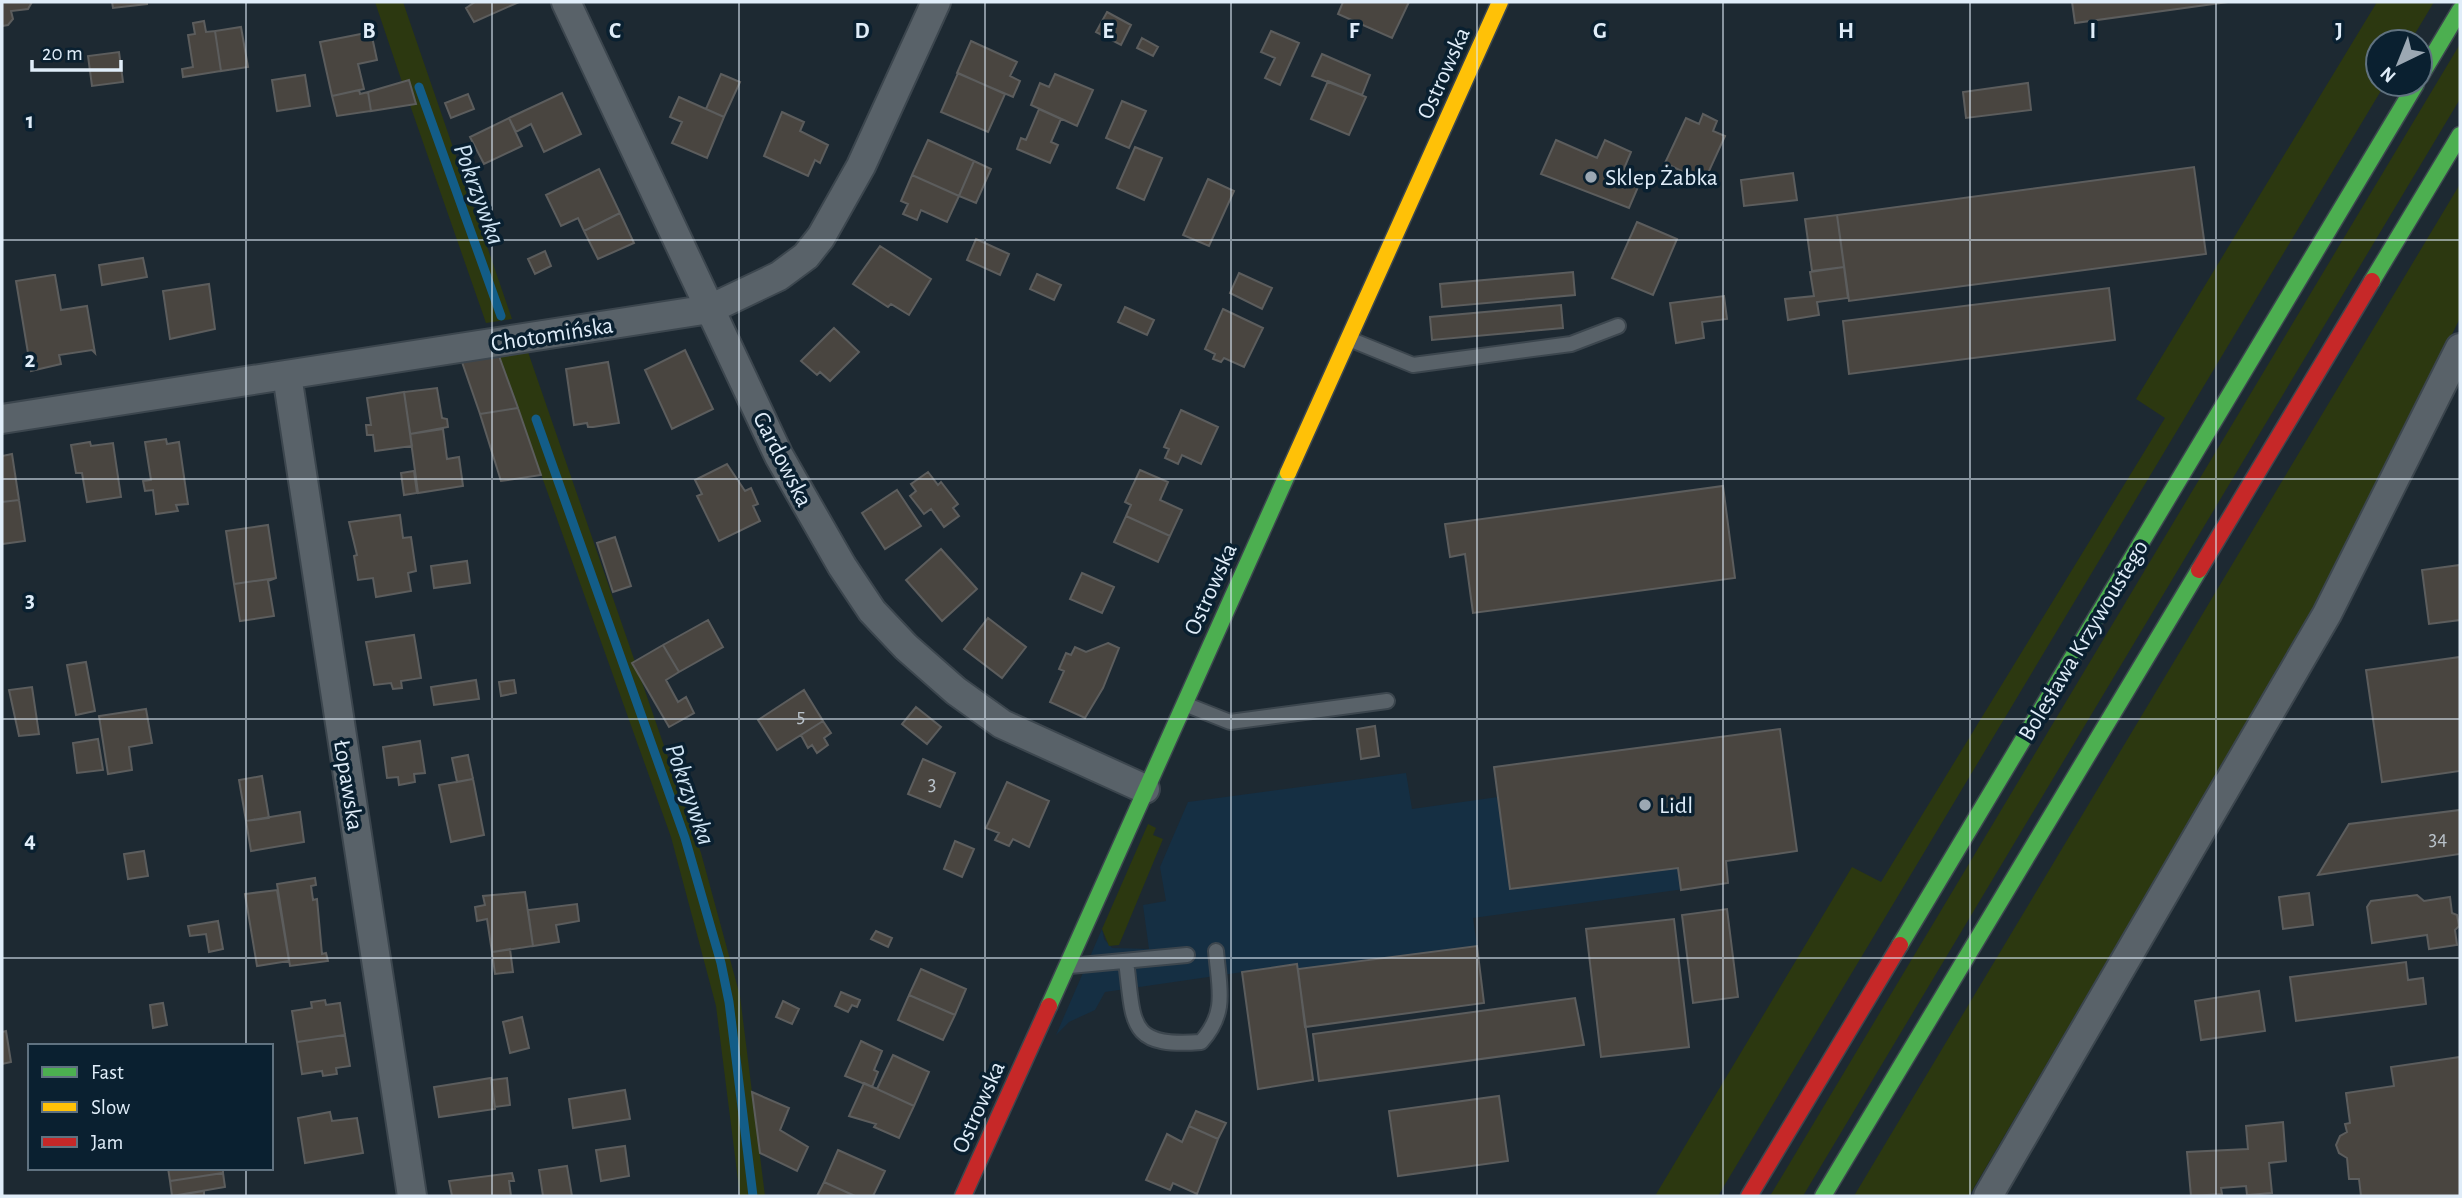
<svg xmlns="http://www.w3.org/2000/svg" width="2462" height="1198" font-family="'Alegreya Sans',sans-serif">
	<rect width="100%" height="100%" fill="#1d2932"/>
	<path fill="#152f43" d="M1780 729 1797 851 1726 861 1728 883 1473 918 1477 946 1298 969 1297 964 1105 992 1095 1010 1069 1022 1056 1035 1102 929 1104 939 1112 948 1149 949 1143 905 1166 901 1160 867 1188 802 1406 773 1412 809 1498 797 1494 767Z"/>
	<path fill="#2c3810" d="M375 2H403L512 319 486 323 410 105 415 103 409 80 402 82Z
		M2377 2H2434L2410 42H2378V84H2385L1718 1196H1655L1852 867 1881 882 2165 418 2136 399Z
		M2460 44V99L1809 1186 1803 1196H1770Z
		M2460 184V318L2333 576 1969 1196H1854Z
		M528 352 701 853 740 996 765 1196H740L716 1006 671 837 499 357Z
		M1148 824 1156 828 1153 835 1163 839 1119 945 1109 946 1102 929Z"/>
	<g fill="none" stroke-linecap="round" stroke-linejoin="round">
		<path stroke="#135d88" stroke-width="9" d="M419 87 501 316
			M536 419 685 838 721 963 729 1002 753 1196"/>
	</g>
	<path fill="#494540" stroke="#5c5d5d" stroke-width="2" d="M2 2H32L28 9 11 11 13 19 8 25 2 26Z
		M112 2H147V4L113 8Z
		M519 2 474 22 466 8 475 2Z
		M1343 2H1409L1392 38 1338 14Z
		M2072 2H2228L2075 23Z
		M1107 12 1131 25 1121 45 1096 32Z
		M204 21 206 32 215 31 221 71 183 77 182 69 193 67 188 35 195 34 193 23Z
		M241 27 248 67 221 71 215 31Z
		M1271 31 1299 43 1280 85 1265 78 1275 58 1261 52Z
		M371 32 377 60 358 64 364 89 332 96 320 42Z
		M1142 38 1158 47 1153 56 1137 48Z
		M971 41 1017 62 1010 76 1020 81 1013 97 957 73Z
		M119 52 123 82 92 86 88 56Z
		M1322 54 1370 75 1362 95 1312 76Z
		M958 73 1005 94 988 132 941 112Z
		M721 74 740 82 724 117 706 109Z
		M1055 74 1093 90 1077 126 1031 105 1040 83 1049 87Z
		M305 75 310 106 277 111 272 80Z
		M409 80 416 104 371 111 368 92Z
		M1328 81 1366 97 1349 135 1311 119Z
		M2028 83 2031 110 1966 118 1963 92Z
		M359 90 360 94 368 92 371 111 337 116 332 96Z
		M562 93 581 134 544 152 531 124 516 132 509 118Z
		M468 94 474 109 451 118 445 103Z
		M679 97 724 117 707 158 672 143 682 122 670 117Z
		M1122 101 1146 111 1129 148 1106 138Z
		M1039 109 1061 119 1051 142 1058 145 1050 163 1017 149 1021 138 1026 140Z
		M782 112 804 122 800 131 828 145 820 163 815 160 808 176 764 156Z
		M1703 114 1717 121 1713 131 1725 136 1704 182 1665 163 1686 118 1699 124Z
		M509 118 522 146 484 164 470 137Z
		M928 140 974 161 959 196 912 175Z
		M1556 140 1597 158 1605 140 1631 152 1623 171 1641 180 1629 208 1541 174Z
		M1135 147 1162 158 1144 200 1117 188Z
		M974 161 991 169 976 203 959 196Z
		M2194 167 2206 254 1849 301 1837 215Z
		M599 169 620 213 584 231 578 218 561 226 546 195Z
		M1793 173 1797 200 1744 206 1741 180Z
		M912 175 959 196 947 222 921 210 917 220 903 214 908 204 901 201Z
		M1208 179 1234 191 1209 246 1183 235Z
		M620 213 634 243 598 259 584 231Z
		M1837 215 1844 267 1812 271 1805 219Z
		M1637 222 1677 239 1653 295 1612 278Z
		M976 239 1009 254 1000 275 967 260Z
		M880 246 931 279 909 315 891 304 888 307 853 284Z
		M545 251 551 266 535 274 528 259Z
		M143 258 147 277 102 285 99 265Z
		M1844 267 1848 298 1817 302 1819 315 1788 320 1785 299 1814 296 1810 272Z
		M1573 272 1575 295 1442 307 1440 284Z
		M1239 273 1272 288 1262 309 1230 293Z
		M1037 274 1061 285 1054 300 1030 289Z
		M53 275H55L61 310 87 306 95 353 92 350 59 355 61 364 31 371 16 281Z
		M209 284 215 329 170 339 163 291Z
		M2109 288 2115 340 1849 374 1843 321Z
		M1724 296 1727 319 1702 322 1704 338 1676 343 1670 303Z
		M1561 305 1563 328 1432 340 1430 317Z
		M1125 307 1154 320 1147 335 1118 322Z
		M1223 309 1263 328 1244 367 1224 358 1221 362 1213 359 1215 354 1205 349Z
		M834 328 859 352 830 381 820 372 817 375 801 361Z
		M685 350 713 409 672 429 645 370Z
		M499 356 518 408 480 414 462 362Z
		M608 362 619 423 593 427H588L587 423 574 425 566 369Z
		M437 388 442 418 447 419 448 427 410 434 404 392Z
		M404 392 412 446 375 451 373 435H367L366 425H371L367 398Z
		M518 408 541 475 501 481 480 414Z
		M1181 410 1218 427 1201 464 1182 455 1178 464 1165 458 1169 449 1164 447Z
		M443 429 447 459 459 457 463 486 418 493 410 434Z
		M166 439 167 444 179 442 188 504 176 505 178 511 156 514 153 490 145 491 143 481 151 480 145 442Z
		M90 442 91 446 113 443 121 497 87 502 82 473H76L71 445Z
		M12 454 19 500 2 502V456Z
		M727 464 745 491 751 488 758 504 753 506 760 521 719 541 697 496 702 494 695 480Z
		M1140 470 1168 482 1160 500 1182 510 1170 536 1126 516 1131 505 1125 502Z
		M414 471 417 493 404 495 401 473Z
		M928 472 938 485 941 482 958 504 953 508 959 516 944 527 931 509 924 514 910 496 916 491 911 484Z
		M1723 486 1735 578 1473 613 1465 554 1450 557 1445 524Z
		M897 490 921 526 885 549 862 513Z
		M19 500 25 541 2 544V502Z
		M400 515 403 538 411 537 416 571 408 573 411 591 376 597 373 578 358 580 354 556 357 555 349 522Z
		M1126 516 1170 536 1158 562 1114 542Z
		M268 525 276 578 234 584 226 531Z
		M615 537 631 586 613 592 597 543Z
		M941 549 977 589 942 621 906 580Z
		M467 561 470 583 434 588 431 566Z
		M2460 565V620L2429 624 2422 570Z
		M1082 573 1114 587 1102 613 1070 599Z
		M276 578 268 581 274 616 240 621 234 584Z
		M988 618 1026 647 1002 678 964 649Z
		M708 620 723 647 679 672 663 645Z
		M414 635 421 678 401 681 402 688 393 689 391 683 374 685 366 642Z
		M1108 643 1119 648 1103 688 1085 718 1050 702 1064 671 1059 669 1066 653 1071 655 1075 647 1086 652Z
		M663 645 679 672 666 680 678 702 686 697 694 713 669 727 632 663Z
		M2460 657V771L2382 782 2366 670Z
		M86 662 95 711 76 715 67 665Z
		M476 680 479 699 434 705 431 687Z
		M514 680 516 693 501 696 499 682Z
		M32 687 39 734 19 736 9 690Z
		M804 690 823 721 777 750 758 720Z
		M916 707 941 727 927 744 902 724Z
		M146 709 152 743 129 747 132 770 108 774 99 716Z
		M823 721 831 733 824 738 828 745 817 753 812 745 808 748 801 735Z
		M1375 726 1379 756 1361 759 1357 729Z
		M1780 729 1797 851 1726 861 1728 883 1681 890 1678 868 1510 889 1494 767Z
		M98 739 103 770 77 773 73 743Z
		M420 741 425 773 414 774 415 782 399 785 398 777 387 778 383 747Z
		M468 755 473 779 457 782 452 758Z
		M923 759 955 773 940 807 908 794Z
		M262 776 269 818 246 821 239 780Z
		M473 779 484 835 451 842 439 785Z
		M1007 782 1049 801 1029 847 1013 839 1009 846 995 840 999 833 986 828Z
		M2460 810V854L2318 875 2349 824Z
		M300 812 304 842 251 851 246 821Z
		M955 841 974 849 962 877 944 869Z
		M144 851 148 876 128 879 124 854Z
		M315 878 316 885 311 886 313 900 317 899 322 954 326 953 328 961 290 966 277 884Z
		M277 890 289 961 257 966 245 894Z
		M525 892 533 946 492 952 487 919 477 921 475 907 485 905 483 896Z
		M2309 893 2313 925 2283 929 2279 897Z
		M2417 895 2424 901 2450 897 2452 913 2457 915 2459 926 2455 930 2457 945 2429 949 2427 935 2372 943 2367 907 2371 901Z
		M577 904 579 921 556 925 559 942 533 946 528 910Z
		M1727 909 1738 997 1693 1003 1682 915Z
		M1674 919 1689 1047 1601 1057 1586 929Z
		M218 921 223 949 209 952 206 934 190 936 188 926Z
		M876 931 892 938 888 947 871 939Z
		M1477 946 1484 1003 1305 1027 1298 969Z
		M510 949 513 972 495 974 492 952Z
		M2406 962 2408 980 2423 978 2426 1004 2296 1021 2290 977Z
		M1297 964 1313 1080 1258 1089 1242 972Z
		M921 969 966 989 955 1015 909 995Z
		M2259 991 2265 1031 2201 1040 2195 1001Z
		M841 992 860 1000 857 1007 852 1005 848 1012 835 1006Z
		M909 995 955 1015 943 1040 898 1020Z
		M1575 998 1584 1045 1319 1081 1313 1034Z
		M325 1000 326 1005 340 1003 345 1035 297 1042 292 1011 312 1008 311 1002Z
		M783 1001 799 1009 792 1024 776 1017Z
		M163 1003 167 1025 153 1028 150 1005Z
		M522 1017 529 1048 510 1053 503 1022Z
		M6 1031 11 1062 2 1064V1032Z
		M345 1035 350 1066 336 1068 337 1074 323 1076 322 1071 302 1074 297 1042Z
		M861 1041 882 1051 874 1070 878 1072 872 1087 845 1076Z
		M893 1055 929 1072 914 1106 877 1089Z
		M2460 1057V1196H2361L2359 1179H2349L2347 1158 2339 1153 2336 1145 2340 1136 2347 1132 2345 1124 2350 1123 2346 1093 2394 1086 2391 1067Z
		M491 1078 495 1109 439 1117 434 1087Z
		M507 1078 510 1105 495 1107 491 1080Z
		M864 1083 914 1106 899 1138 874 1127 876 1124 849 1116Z
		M625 1090 630 1119 573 1128 569 1099Z
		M752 1092 789 1108 780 1130 808 1147 797 1171 760 1153Z
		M1499 1096 1508 1161 1398 1176 1389 1111Z
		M1196 1111 1226 1123 1218 1139 1189 1126Z
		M330 1112 332 1121 357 1118 363 1153 305 1163 298 1118Z
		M2283 1122 2286 1161 2269 1163 2272 1193 2247 1195 2246 1186 2221 1188 2222 1194 2191 1196 2187 1152 2248 1149 2246 1126Z
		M1189 1126 1218 1139 1197 1194 1173 1183 1170 1190 1146 1180 1167 1134 1182 1142Z
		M625 1146 629 1176 601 1181 596 1150Z
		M838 1150 885 1171 873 1196H855L824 1182Z
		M567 1166 572 1196H543L539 1170Z
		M168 1168H223V1173L170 1181Z
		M223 1173 225 1187 172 1196 170 1181Z
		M512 1173 514 1181H509L511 1196H452L449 1181Z
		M824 1182 855 1196H817Z
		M204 1191V1196H172Z"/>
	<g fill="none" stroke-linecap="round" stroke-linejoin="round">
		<g stroke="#3c464e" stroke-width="18">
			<path id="lane" d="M1349 339 1413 365 1571 344 1618 326
				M1187 705 1230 722 1387 701
				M1126 961C1134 1023 1127 1048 1201 1042 1228 1012 1219 988 1216 951
				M1070 966 1187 955"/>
		</g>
		<g stroke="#3c464e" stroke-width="32">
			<path id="street" d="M566 2 779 456 842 566 872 611 906 647 956 691 1002 724 1145 789
				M287 375 412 1196
				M2 419 710 309 779 276 806 256 821 237 861 166 936 2
				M1988 1196 2327 614 2460 348"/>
		</g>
		<g stroke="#3c464e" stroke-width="19">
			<path id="fast" d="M2420 77 2460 10
				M2372 281 2460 135
				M1900 945 2416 84
				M1049 1006 1288 473
				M1823 1196 2199 570"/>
		</g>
		<g stroke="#3c464e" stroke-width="19">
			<path id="slow" d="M1288 473 1500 2"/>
		</g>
		<g stroke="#3c464e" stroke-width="19">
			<path id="jam" d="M2199 570 2372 281
				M963 1196 1049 1006
				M1749 1196 1900 945"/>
		</g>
		<use href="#lane" stroke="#596269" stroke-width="14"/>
		<use href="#street" stroke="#596269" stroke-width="28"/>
		<use href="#fast" stroke="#4caf50" stroke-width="16"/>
		<use href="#slow" stroke="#ffc107" stroke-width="16"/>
		<use href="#jam" stroke="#c62828" stroke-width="16"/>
	</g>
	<path fill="none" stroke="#e0edf9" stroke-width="2" stroke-opacity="0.55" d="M246 2V1046M492 2V1196M739 2V1196M985 2V1196M1231 2V1196M1477 2V1196M1723 2V1196M1970 2V1196M2216 2V1196M2 240H2460M2 479H2460M2 719H2460M2 958H2460M246 1168V1196"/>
	<g fill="#9ca8b3" stroke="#0a2030" stroke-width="2.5">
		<circle cx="1591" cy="177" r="7"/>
		<circle cx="1645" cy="805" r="7"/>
	</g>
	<g text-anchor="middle" stroke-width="7" stroke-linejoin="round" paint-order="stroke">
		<g font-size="21" fill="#bac3cb">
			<text x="801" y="722">5</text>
			<text x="932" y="790">3</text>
			<text x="2438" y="845">34</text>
		</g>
		<g font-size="24" fill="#e0edf9" stroke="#0a2030">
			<text transform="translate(1443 73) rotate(-66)" y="8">Ostrowska</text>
			<text transform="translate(552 334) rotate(-9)" y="8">Chotomińska</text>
			<text transform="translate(783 459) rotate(63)" y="8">Gardowska</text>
			<text transform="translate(1210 589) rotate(-66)" y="8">Ostrowska</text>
			<text transform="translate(2083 640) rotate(-59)" y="8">Bolesława Krzywoustego</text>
			<text transform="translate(349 785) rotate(81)" y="8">Łopawska</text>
			<text transform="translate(978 1107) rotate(-66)" y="8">Ostrowska</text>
		</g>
		<g font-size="24" fill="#e0edf9" stroke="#0a2030" text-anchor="start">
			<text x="1605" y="185">Sklep Żabka</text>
			<text x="1659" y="813">Lidl</text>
		</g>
		<g font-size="26" font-style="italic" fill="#d0e5f5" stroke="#0a2030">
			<text transform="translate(480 194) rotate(70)" y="9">Pokrzywka</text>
			<text transform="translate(691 794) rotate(71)" y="9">Pokrzywka</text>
		</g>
	</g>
	<g font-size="23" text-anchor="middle" font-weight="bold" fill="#e0edf9" stroke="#0a2030" stroke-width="7" stroke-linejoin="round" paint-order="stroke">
		<text x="369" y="38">B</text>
		<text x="615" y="38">C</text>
		<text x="862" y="38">D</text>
		<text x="1108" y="38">E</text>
		<text x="1354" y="38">F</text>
		<text x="1600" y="38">G</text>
		<text x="1846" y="38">H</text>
		<text x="2093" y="38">I</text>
		<text x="2339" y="38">J</text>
		<text x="30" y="128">1</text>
		<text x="30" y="367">2</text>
		<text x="30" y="607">3</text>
		<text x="30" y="847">4</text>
	</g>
	<rect width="2462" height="1198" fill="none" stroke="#e0edf9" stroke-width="7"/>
	<rect x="28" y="1044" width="245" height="126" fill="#0a2030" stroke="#607280" stroke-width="2"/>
	<rect x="42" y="1067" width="35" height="10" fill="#4caf50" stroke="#607280" stroke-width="2"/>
	<text x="91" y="1079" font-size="21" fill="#e0edf9">Fast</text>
	<rect x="42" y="1102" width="35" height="10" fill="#ffc107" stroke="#607280" stroke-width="2"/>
	<text x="91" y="1114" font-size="21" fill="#e0edf9">Slow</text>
	<rect x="42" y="1137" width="35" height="10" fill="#c62828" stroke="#607280" stroke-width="2"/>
	<text x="91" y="1149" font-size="21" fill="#e0edf9">Jam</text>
	<g transform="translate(2399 63) rotate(223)"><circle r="33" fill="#0a2030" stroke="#607280" stroke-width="2"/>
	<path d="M0-5L12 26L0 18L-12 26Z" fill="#9ca8b3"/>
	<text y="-10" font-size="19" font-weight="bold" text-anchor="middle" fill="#e0edf9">N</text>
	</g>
	<path d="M32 60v10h89v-10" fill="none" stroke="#e0edf9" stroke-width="3.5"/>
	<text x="42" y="60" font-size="21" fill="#e0edf9" stroke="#0a2030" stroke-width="5" paint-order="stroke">20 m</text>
</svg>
